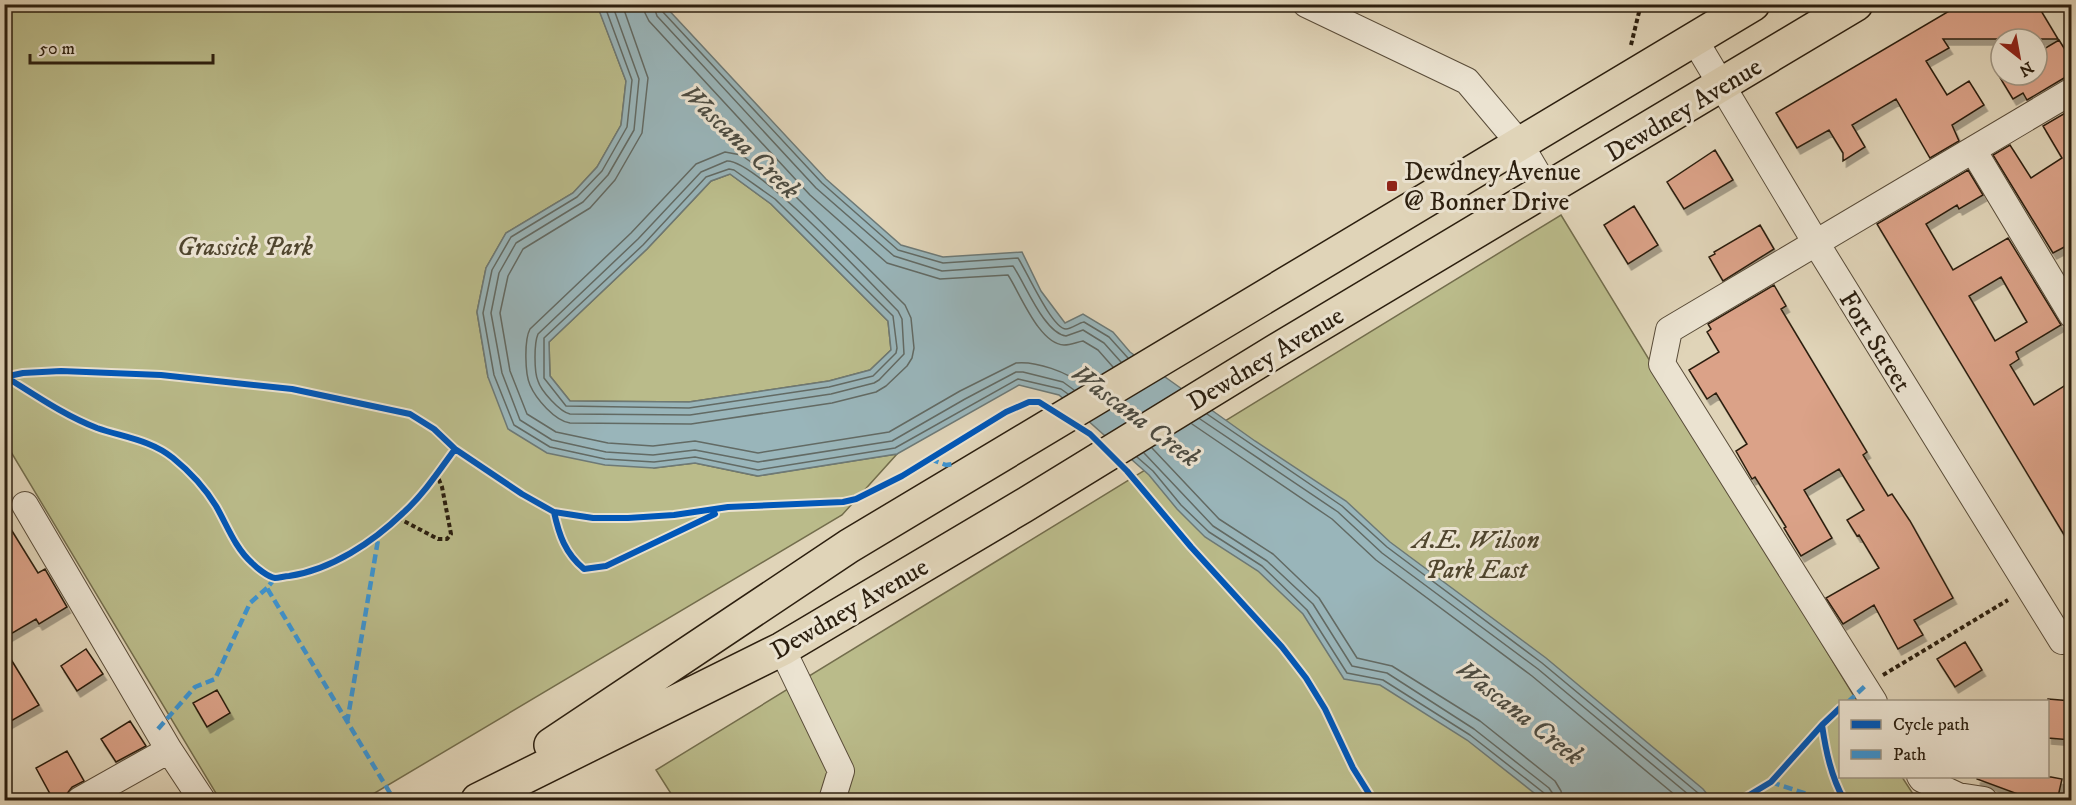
<svg xmlns="http://www.w3.org/2000/svg" width="2076" height="805" font-family="'IM FELL DW Pica',serif">
	<defs>
		<filter id="shadow"><feDropShadow dx="3.5" dy="6" stdDeviation="0" flood-color="#0004"/></filter>
	</defs>
	<rect width="100%" height="100%" fill="#e0d4b8"/>
	<filter id="stains"><feTurbulence type="fractalNoise" baseFrequency=".00333" numOctaves="4"/><feColorMatrix values="0 0 0 0 .2 0 0 0 0 .09 0 0 0 0 .02 0 0 0 .5 -.17"/></filter>
	<radialGradient id="worn" r=".72"><stop offset=".6" stop-color="#630" stop-opacity="0"/><stop offset="1" stop-color="#630" stop-opacity=".3"/></radialGradient>
	<path fill="#babb8a" stroke="#736d4c" stroke-width="1.5" d="M597 4 626 81 621 125 597 167 573 193 506 233 486 268 477 312 488 377 654 468 695 463 757 476 897 454 842 515 363 800H220L5 442V5Z
		M730 174 771 204 888 321 891 350 870 370 829 381 689 402 570 401 550 376 549 342 647 249 711 181Z
		M1561 215 1857 701 1840 702V776L1902 777 1917 800H675L656 770Z"/>
	<path fill="#99b5ba" stroke="#6d7976" stroke-width="1.5" fill-rule="evenodd" d="M597 5H664L826 179 901 245 943 257 1022 252 1041 291 1065 323 1083 314 1113 332 1130 352 1255 441 1346 501 1390 542 1546 658 1703 789 1712 800H1543L1467 740 1380 685 1344 679 1303 614 1258 571 1205 537 1177 509 1149 475 1059 395 1019 385 897 454 758 476 695 463 654 468 605 465 547 453 508 429 488 377 477 312 486 268 506 233 573 193 597 167 621 125 626 81ZM730 174 771 204 888 321 891 350 870 370 829 381 689 402 570 401 550 376 549 342 647 249 711 181Z"/>
	<g fill="none" stroke-linecap="round" stroke-linejoin="round">
		<path stroke="#626a64" stroke-width="1.5" d="M604 4 632 80 627 127 602 171 577 197 511 237 492 270 483 313 494 375 514 425 550 447 605 459 654 462 695 457 758 470 895 448 1018 379 1061 389 1068 394
			M612 4 639 79 634 130 608 175 583 202 516 243 499 273 491 313 502 373 520 420 552 440 606 452 653 455 695 450 758 462 892 441 965 399 1016 372H1023L1063 382 1074 390
			M622 4 648 78 642 133 615 180 590 208 523 249 508 276 500 313 510 371 527 414 556 432 608 443 653 446 695 441 758 453 889 432 960 391 1016 363C1036 361 1068 372 1082 385
			M644 4 645 13 649 21 810 195 887 263 940 279 1008 275C1020 293 1039 344 1064 345 1071 345 1077 342 1083 341L1098 350 1113 367
			M653 4 657 16 816 188 894 256 942 271 1013 266C1025 283 1044 333 1066 336L1083 330 1104 343 1121 362
			M660 4 662 11 822 183 898 250 943 263 1018 258C1026 270 1052 329 1066 329 1072 329 1078 323 1084 322L1109 337 1128 358
			M725 152 741 155 785 186 905 305 911 318 914 348 912 358 907 366 886 386 876 392 832 403 691 424 570 423C555 421 536 399 530 385 525 374 524 340 530 329L631 233 696 164Z
			M727 161C757 160 872 285 898 311L902 319 904 354 879 380 874 383 831 394 690 415 570 414C560 412 541 391 538 381 534 372 534 343 538 334L638 239 701 172Z
			M729 169 734 170 775 199 893 316 897 348 896 353 873 376 829 387 689 408 566 406 544 378V338L643 245 706 177Z
			M1207 414 1342 506 1387 547 1542 663 1698 793 1705 800
			M1200 419 1338 512 1382 553 1538 669 1695 800
			M1192 424 1332 519 1376 560 1532 676 1681 800
			M1152 448 1219 519 1273 554 1319 598 1357 658 1392 666 1480 721 1555 781 1561 791 1563 800
			M1144 453 1213 526 1267 561 1313 604 1352 666 1387 673 1474 729 1549 788 1553 794 1554 800
			M1137 457 1153 471 1181 505 1209 532 1262 566 1307 610 1347 673 1383 680 1470 735 1544 793 1546 800"/>
	</g>
	<path fill="#dba288" stroke="#2c1f0f" stroke-width="1.5" fill-rule="evenodd" filter="url(#shadow)" d="M1961 4H2037L2058 39H1943L1949 48 1926 61 1947 95 1969 81 1984 105 1952 125 1959 141 1930 158 1896 99 1852 125 1865 147 1843 161V153L1829 130 1797 148 1776 113Z
		M2059 40 2072 61V76L2064 78 2027 100 2023 93 2013 99 1999 76 2037 75V53Z
		M2072 109V243L2053 253 1993 155 2010 145 2031 178 2062 158 2043 126Z
		M1715 150 1733 180 1684 209 1667 182Z
		M1968 170 1983 195 1959 209 1957 205 1926 224 1953 270 2008 238 2061 325 2016 352 2019 359 2010 365 2034 405 2072 381V548L1877 224ZM2001 277 2027 322 1995 341 1969 296Z
		M1634 206 1658 245 1628 264 1604 225Z
		M1760 225 1774 249 1723 281 1709 257 1715 254 1714 252Z
		M1774 285 1786 306 1781 309 1867 452 1863 455 1888 496 1892 494 1910 521 1953 598 1914 620 1923 635 1898 649 1874 605 1843 624 1826 598 1879 568 1859 535 1857 536 1847 520 1864 510 1839 469 1804 490 1832 538 1801 556 1784 528 1786 527 1755 477 1752 479 1736 451 1747 444 1716 393 1707 399 1689 370 1719 352 1707 332 1711 329 1708 324Z
		M4 518 38 573 45 569 67 607 39 624 36 619 4 638Z
		M1965 642 1982 670 1955 687 1937 659Z
		M4 648 39 705 4 725Z
		M86 649 103 674 77 691 61 666Z
		M217 690 230 713 207 727 193 703Z
		M2048 699 2072 701V740L2048 738Z
		M130 721 146 746 116 762 101 739Z
		M67 751 84 781 72 787 66 795 54 801 36 768Z
		M1977 777H2051L2062 779 2057 801H2044L2023 796 1977 779Z"/>
	<g fill="none" stroke-linecap="round" stroke-linejoin="round">
		<g stroke="#594c39" stroke-width="28">
			<path id="minor" d="M1306 4 1467 81 1520 144 1547 190
				M1694 39 1816 243 2062 641 2072 635
				M1973 150 2072 315
				M25 505 169 750 202 800
				M782 649 841 771 832 800
				M1874 702 1662 364 1669 330 2072 91
				M1920 776 1922 779 1958 796 1984 800
				M80 800 169 750"/>
		</g>
		<g stroke="#2c1f0f" stroke-width="36">
			<path id="major" d="M551 745 849 546 1753 4
				M478 800 782 649 1023 506 1274 352 1856 4"/>
		</g>
		<path stroke="#2c1f0f" stroke-width="4" stroke-dasharray="4.5 3" stroke-linecap="butt" d="M1631 45 1641 4
			M398 518 438 539H447L451 534 442 487 437 475
			M1883 675 2008 600"/>
		<use href="#minor" stroke="#ebe3d1" stroke-width="26"/>
		<use href="#major" stroke="#e0d4b8" stroke-width="33"/>
		<path stroke="#3c94d2" stroke-width="4.5" stroke-dasharray="9 4.5" stroke-linecap="butt" d="M930 459 946 465 954 464
			M275 578 267 588 393 798
			M1848 702 1865 686
			M347 723 379 534
			M158 729 195 687 215 679 250 603 267 588
			M1771 782 1825 800"/>
		<g stroke="#ebe3d1" stroke-width="10">
			<path id="cycleway" d="M4 377 23 373 61 371 161 375 292 389 410 414 434 429 455 449 522 494 554 512 593 518H628L674 515 728 507 843 502 856 499 902 476 1006 412 1029 402H1039L1090 434 1127 471 1191 547 1282 647 1306 678 1325 709 1353 768 1373 800
				M6 377C35 395 65 416 97 428 123 437 151 440 173 458 189 471 205 488 216 506 227 525 235 548 252 563 257 568 268 577 275 578 279 578 285 576 289 576 331 570 373 542 403 513 423 495 439 471 455 449
				M554 512C559 535 565 553 584 569L606 566 715 514
				M1840 708 1822 725C1826 752 1831 776 1844 800
				M1741 800 1771 782 1822 725"/>
		</g>
		<use href="#cycleway" stroke="#0057b8" stroke-width="6"/>
	</g>
	<rect fill="#8f2418" stroke="#ebe3d1" stroke-width="2" x="1386" y="180" width="12" height="12" rx="3"/>
	<g text-anchor="middle" stroke-width="6" stroke-linejoin="round" paint-order="stroke">
		<g font-size="26" fill="#2c1f0f" stroke="#ebe3d1">
			<text transform="translate(1683 109) rotate(-31)" y="9">Dewdney Avenue</text>
			<text transform="translate(1876 341) rotate(58)" y="9">Fort Street</text>
			<text transform="translate(1265 358) rotate(-31)" y="9">Dewdney Avenue</text>
			<text transform="translate(849 608) rotate(-30)" y="9">Dewdney Avenue</text>
		</g>
		<g font-size="26" fill="#2c1f0f" stroke="#ebe3d1" text-anchor="start">
			<text x="1404" y="180">Dewdney Avenue<tspan x="1404" dy="30">@ Bonner Drive</tspan></text>
		</g>
		<g font-size="26" font-style="italic" fill="#50462e" stroke="#ebe3d1">
			<text x="245" y="255">Grassick Park</text>
			<text x="1476" y="548">A.E. Wilson<tspan x="1476" dy="30">Park East</tspan></text>
		</g>
		<g font-size="27" font-style="italic" fill="#4d4c42" stroke="#ebe3d1">
			<text transform="translate(741 141) rotate(44)" y="9">Wascana Creek</text>
			<text transform="translate(1136 415) rotate(37)" y="9">Wascana Creek</text>
			<text transform="translate(1520 712) rotate(38)" y="9">Wascana Creek</text>
		</g>
	</g>
	<rect width="2076" height="805" fill="none" stroke="#e0d4b8" stroke-width="24"/>
	<rect x="6" y="6" width="2064" height="793" fill="none" stroke="#2c1f0f" stroke-width="3"/>
	<rect x="12" y="12" width="2052" height="781" fill="none" stroke="#2c1f0f" stroke-width="1.5"/>
	<rect x="1839" y="700" width="210" height="78" fill="#ebe3d1" stroke="#9f9583" stroke-width="1.5"/>
	<rect x="1851" y="720" width="30" height="9" fill="#0057b8" stroke="#9f9583" stroke-width="1.5"/>
	<text x="1893" y="730" font-size="18" fill="#2c1f0f">Cycle path</text>
	<rect x="1851" y="750" width="30" height="9" fill="#3c94d2" stroke="#9f9583" stroke-width="1.5"/>
	<text x="1893" y="760" font-size="18" fill="#2c1f0f">Path</text>
	<g transform="translate(2019 57) rotate(149)"><circle r="28" fill="#ebe3d1" stroke="#9f9583" stroke-width="1.5"/>
	<path d="M0-4.5L10 22L0 15L-10 22Z" fill="#8f2418"/>
	<text y="-9" font-size="16" font-weight="bold" text-anchor="middle" fill="#2c1f0f">N</text>
	</g>
	<path d="M30 54v9h183v-9" fill="none" stroke="#2c1f0f" stroke-width="3"/>
	<text x="39" y="54" font-size="18" fill="#2c1f0f" stroke="#ebe3d1" stroke-width="4.5" paint-order="stroke">50 m</text>
	<rect width="100%" height="100%" filter="url(#stains)"/>
	<rect width="100%" height="100%" fill="url(#worn)"/>
</svg>
